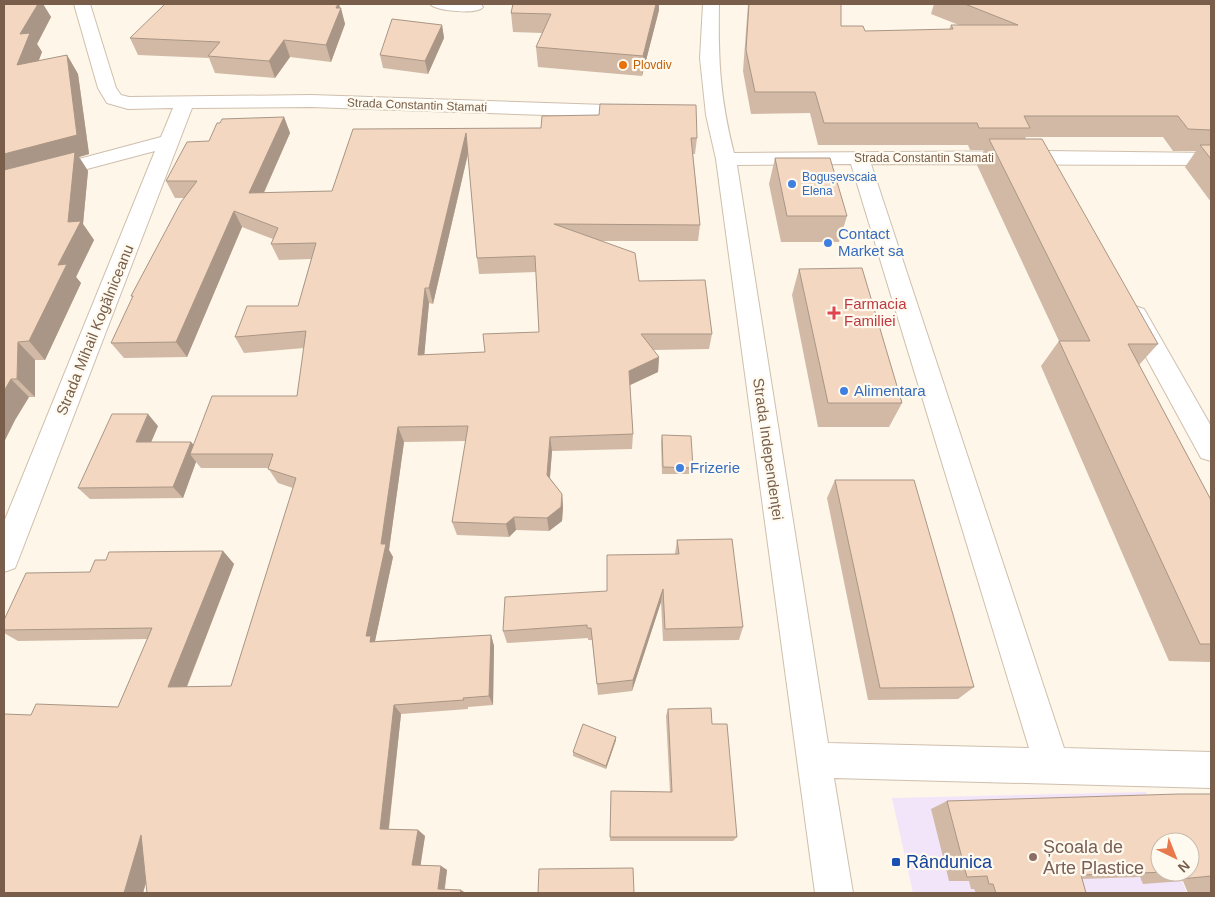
<svg xmlns="http://www.w3.org/2000/svg" width="1215" height="897" font-family="Helvetica,sans-serif">
	<rect width="100%" height="100%" fill="#fdf6e9"/>
	<path fill="#f3e5f9" d="M1146 792 1166 842H1160V872H1178L1187 893H913L892 798Z"/>
	<g fill="none" stroke-linecap="round" stroke-linejoin="round">
		<g stroke="#cfbfad" stroke-width="2">
			<path id="minor" d="M74 4H90L116 88 121 95 129 97 311 95 636 106 643 108 645 112 643 116 636 118 311 107 192 108 19 558 15 568 4 572V522L155 151 4 191V179L161 137 173 108 128 109 107 103 98 88Z
				M430 4H481L483 7C478 15 435 11 430 4Z
				M703 4H719C718 59 720 99 734 153L1046 151 1211 153V165L871 164 1064 748 1211 752V788L834 778 853 893H815L716 159 706 115 700 58ZM851 164 1029 748 828 743 737 165Z
				M1135 306 1144 309 1211 426V461L1201 458 1123 315 1126 309Z"/>
		</g>
		<use href="#minor" fill="#fff" fill-rule="evenodd"/>
	</g>
	<path fill="#d1b9a5" fill-rule="evenodd" d="M4 4H43L51 17 37 44 42 52 38 61 67 55 78 74 89 154 79 157 88 171 83 224 94 240 76 277 81 283 45 360H35V397H29L15 420 4 442Z
		M339 4 345 24 331 62 290 57 275 78 215 73 209 58 138 55 130 38Z
		M513 4H659V10L642 76 538 67 536 47 542 33 513 32 511 13Z
		M748 4H841V26L865 31 949 30 951 25H959L931 14 934 4H1211V202L1185 167 1196 151H1173L1163 137H1026L1025 139 1158 344 1139 365 1211 500V662L1169 661 1041 366 1059 341 977 165 984 150H970L968 145H818L810 113 751 114 743 71Z
		M442 25 444 38 428 74 383 68 380 55Z
		M284 117 290 133 264 193 332 191 353 129 697 138 695 154H693L700 225 698 241H600L639 281 712 334 709 349 653 350 659 357 658 372 630 385 633 434 632 449 552 451 550 478 562 494 563 507 562 521 549 531 516 530 509 537 457 535 452 522 466 441 404 442 389 550 393 557 375 641 491 635 494 646 493 705 468 707V709L401 714 389 829 418 830 425 836 420 865 441 866 447 870 445 889 466 893 146 883 143 893H4L31 715 118 707 148 639 18 641 4 633V620L90 572 106 560 223 551 234 564 187 687 231 686 293 488 278 483 268 468H201L196 462 183 498 90 499 78 488 158 426 151 442H191L194 445 297 396 304 348 244 353 235 337 298 306 311 259 279 260 271 244 273 239 242 227 187 357 124 358 111 343 133 298 131 296 184 198H175L166 181 209 141ZM468 154 477 258 479 274 536 272 539 332 485 352 424 355 429 303 433 304Z
		M775 158 847 216 839 242H781L769 184Z
		M799 269 902 403 889 427H818L792 295Z
		M662 435 693 468 692 474H662L661 442Z
		M835 480 974 687 958 699 868 700 827 498Z
		M677 540 743 627 739 640 663 641 661 602 632 691 598 695 592 640H588V638L507 643 503 631 607 591 675 554Z
		M668 709 712 724 737 837 733 841H610L611 791 670 792 666 716Z
		M616 737V740L606 769 573 756V752Z
		M1211 794V893H1188L1183 881 1143 884 1140 877 1082 879 1086 893H976L974 889H971L969 881H949L931 809 947 801Z"/>
	<path fill="#aa9686" d="M38 4H43L51 17 37 44 42 52 30 84 17 65 20 34Z
		M339 4 340 9 341 8 345 24 331 62 326 45 336 8Z
		M656 4H659V10L642 76 643 56Z
		M442 25 444 38 428 74 425 61Z
		M284 40 290 57 275 78 269 61Z
		M67 55 78 74 89 154 79 157 88 171 83 224 94 240 76 277 81 283 45 360 29 341 58 265 68 222 4 177V154Z
		M284 117 290 133 256 210 249 193Z
		M466 133 469 149 433 304 429 288Z
		M234 211 242 227 187 357 176 342Z
		M425 288 429 303 423 370 418 355Z
		M18 342 35 360V397L17 379Z
		M659 357 658 372 628 386 629 371Z
		M11 379 29 397 15 420 4 442V391Z
		M148 414 158 426 146 454 136 442Z
		M398 427 404 442 389 550 393 557 375 641 379 647 378 653 366 636 381 544Z
		M550 437 552 451 549 488 547 475Z
		M191 442 200 453 190 454 196 462 183 498 173 487Z
		M562 494 563 507 562 521 549 531 547 518Z
		M514 517 516 530 509 537 506 524Z
		M223 551 234 564 183 696 168 687Z
		M663 589 661 602 632 691 633 680Z
		M491 635 494 646 493 705 489 696Z
		M394 705 401 714 388 834 380 829Z
		M616 737V740L606 769V766Z
		M418 830 425 836 420 869 412 865Z
		M141 835 158 840 143 893H124Z
		M441 866 447 870 444 892 438 889Z
		M461 890 466 893H460Z"/>
	<path fill="#f3d7c0" stroke="#aa9686" fill-rule="evenodd" d="M4 4H38L20 34 30 33 17 65 67 55 77 135 4 154Z
		M165 4H338L336 8H341L326 45 284 40 269 61 208 56 220 42 130 38Z
		M513 4H656L643 56 536 47 551 14 511 13Z
		M749 4H841V26H863L865 31 953 29 951 25H1018L965 4H1211V130L1188 129 1178 116H1024L1030 128H979L977 123H824L815 92H755L746 50Z
		M392 19 442 25 425 61 380 55Z
		M600 104 696 105 697 138H691L700 225 554 224 635 253 639 281 705 280 712 334H641L659 357 629 371 633 434 550 437 547 475 562 494 561 507 547 518 514 517 506 524 452 522 468 426 398 427 381 544H386L366 636H371L370 642 491 635 489 696 463 698 464 700 394 705 380 829 418 830 412 865 441 866 438 889 461 890 460 893H147L141 835 124 893H4V714L31 715 36 704 118 707 152 628 4 630V620L26 573 90 572 95 560H106L109 552 223 551 168 687 231 686 296 478 268 469 273 454H190L212 396H297L306 331 235 337 247 306H298L316 243 271 244 278 228 234 211 176 342 111 343 133 296H131L181 202 197 181H166L187 142 209 141 217 123H220L222 119 284 117 249 193 332 191 353 129 541 128 542 116 599 115ZM466 133 477 258 535 256 539 332 483 334 485 352 418 355 425 288H429Z
		M989 139H1042L1158 344H1128L1211 500V644H1200L1059 341H1090Z
		M1200 145H1211V159Z
		M75 152 68 222 81 221 58 265 67 264 29 341 18 342 17 379H11L4 391V170Z
		M775 158H830L847 216H787Z
		M862 268 902 403H828L799 269Z
		M112 414H148L136 442H191L173 487 78 488Z
		M662 435 691 436 693 468 663 467Z
		M835 480H914L974 687 880 688Z
		M732 539 743 627 665 629 663 589 633 680 597 684 591 628H587V625L503 631 505 597 607 591V555L679 554 677 540Z
		M711 708 712 724H727L737 837H610L611 791 672 792 668 709Z
		M583 724 616 737 606 766 573 752Z
		M1179 794H1211V876L1171 880 1168 872 1081 875 1086 893H996L993 884H989L987 876 967 877 947 801ZM1160 842H1190V872H1160Z
		M633 868 634 893H538L539 869Z"/>
	<circle fill="#e8710a" stroke="#fffaef" stroke-width="2" cx="623" cy="65" r="5"/>
	<g fill="#3f7fe0" stroke="#fffaef" stroke-width="2">
		<circle cx="792" cy="184" r="5"/>
		<circle cx="828" cy="243" r="5"/>
		<circle cx="844" cy="391" r="5"/>
		<circle cx="680" cy="468" r="5"/>
	</g>
	<path fill="#e0444e" stroke="#fffaef" stroke-width="2" d="M831.5 305.5h5v5h5v5h-5v5h-5v-5h-5v-5h5z"/>
	<circle fill="#8d6e63" stroke="#fffaef" stroke-width="2" cx="1033" cy="857" r="5"/>
	<rect fill="#1a4fb4" stroke="#fffaef" stroke-width="2" x="891" y="857" width="10" height="10" rx="2.5"/>
	<g text-anchor="middle" stroke-width="4.5" stroke-linejoin="round" paint-order="stroke">
		<g font-size="12" fill="#c56008" stroke="#fffaef" text-anchor="start">
			<text x="633" y="69">Plovdiv</text>
		</g>
		<g font-size="12" fill="#785e4b" stroke="#fffaef">
			<text transform="translate(417 105) rotate(2)" y="4">Strada Constantin Stamati</text>
			<text x="924" y="162">Strada Constantin Stamati</text>
		</g>
		<g font-size="12" fill="#366cbe" stroke="#fffaef" text-anchor="start">
			<text x="802" y="181">Bogușevscaia<tspan x="802" dy="14">Elena</tspan></text>
		</g>
		<g font-size="15" fill="#366cbe" stroke="#fffaef" text-anchor="start">
			<text x="838" y="239">Contact<tspan x="838" dy="17">Market sa</tspan></text>
			<text x="854" y="396">Alimentara</text>
			<text x="690" y="473">Frizerie</text>
		</g>
		<g font-size="15" fill="#be3a42" stroke="#fffaef" text-anchor="start">
			<text x="844" y="309">Farmacia<tspan x="844" dy="17">Familiei</tspan></text>
		</g>
		<g font-size="15" fill="#785e4b" stroke="#fffaef">
			<text transform="translate(95 330) rotate(-68)" y="5">Strada Mihail Kogălniceanu</text>
			<text transform="translate(768 449) rotate(82)" y="5">Strada Independenței</text>
		</g>
		<g font-size="18" fill="#785e54" stroke="#fffaef" text-anchor="start">
			<text x="1043" y="853">Școala de<tspan x="1043" dy="21">Arte Plastice</tspan></text>
		</g>
		<g font-size="18" fill="#164399" stroke="#fffaef" text-anchor="start">
			<text x="906" y="868">Rândunica</text>
		</g>
	</g>
	<rect width="1215" height="897" fill="none" stroke="#785e4b" stroke-width="10"/>
	<g transform="translate(1175 857) rotate(137)"><circle r="24" fill="#fffaef" stroke="#c9bcad"/>
	<path d="M0-4L9 19L0 12L-9 19Z" fill="#e7794d"/>
	<text y="-8" font-size="14" font-weight="bold" text-anchor="middle" fill="#785e4b">N</text>
	</g>
</svg>
